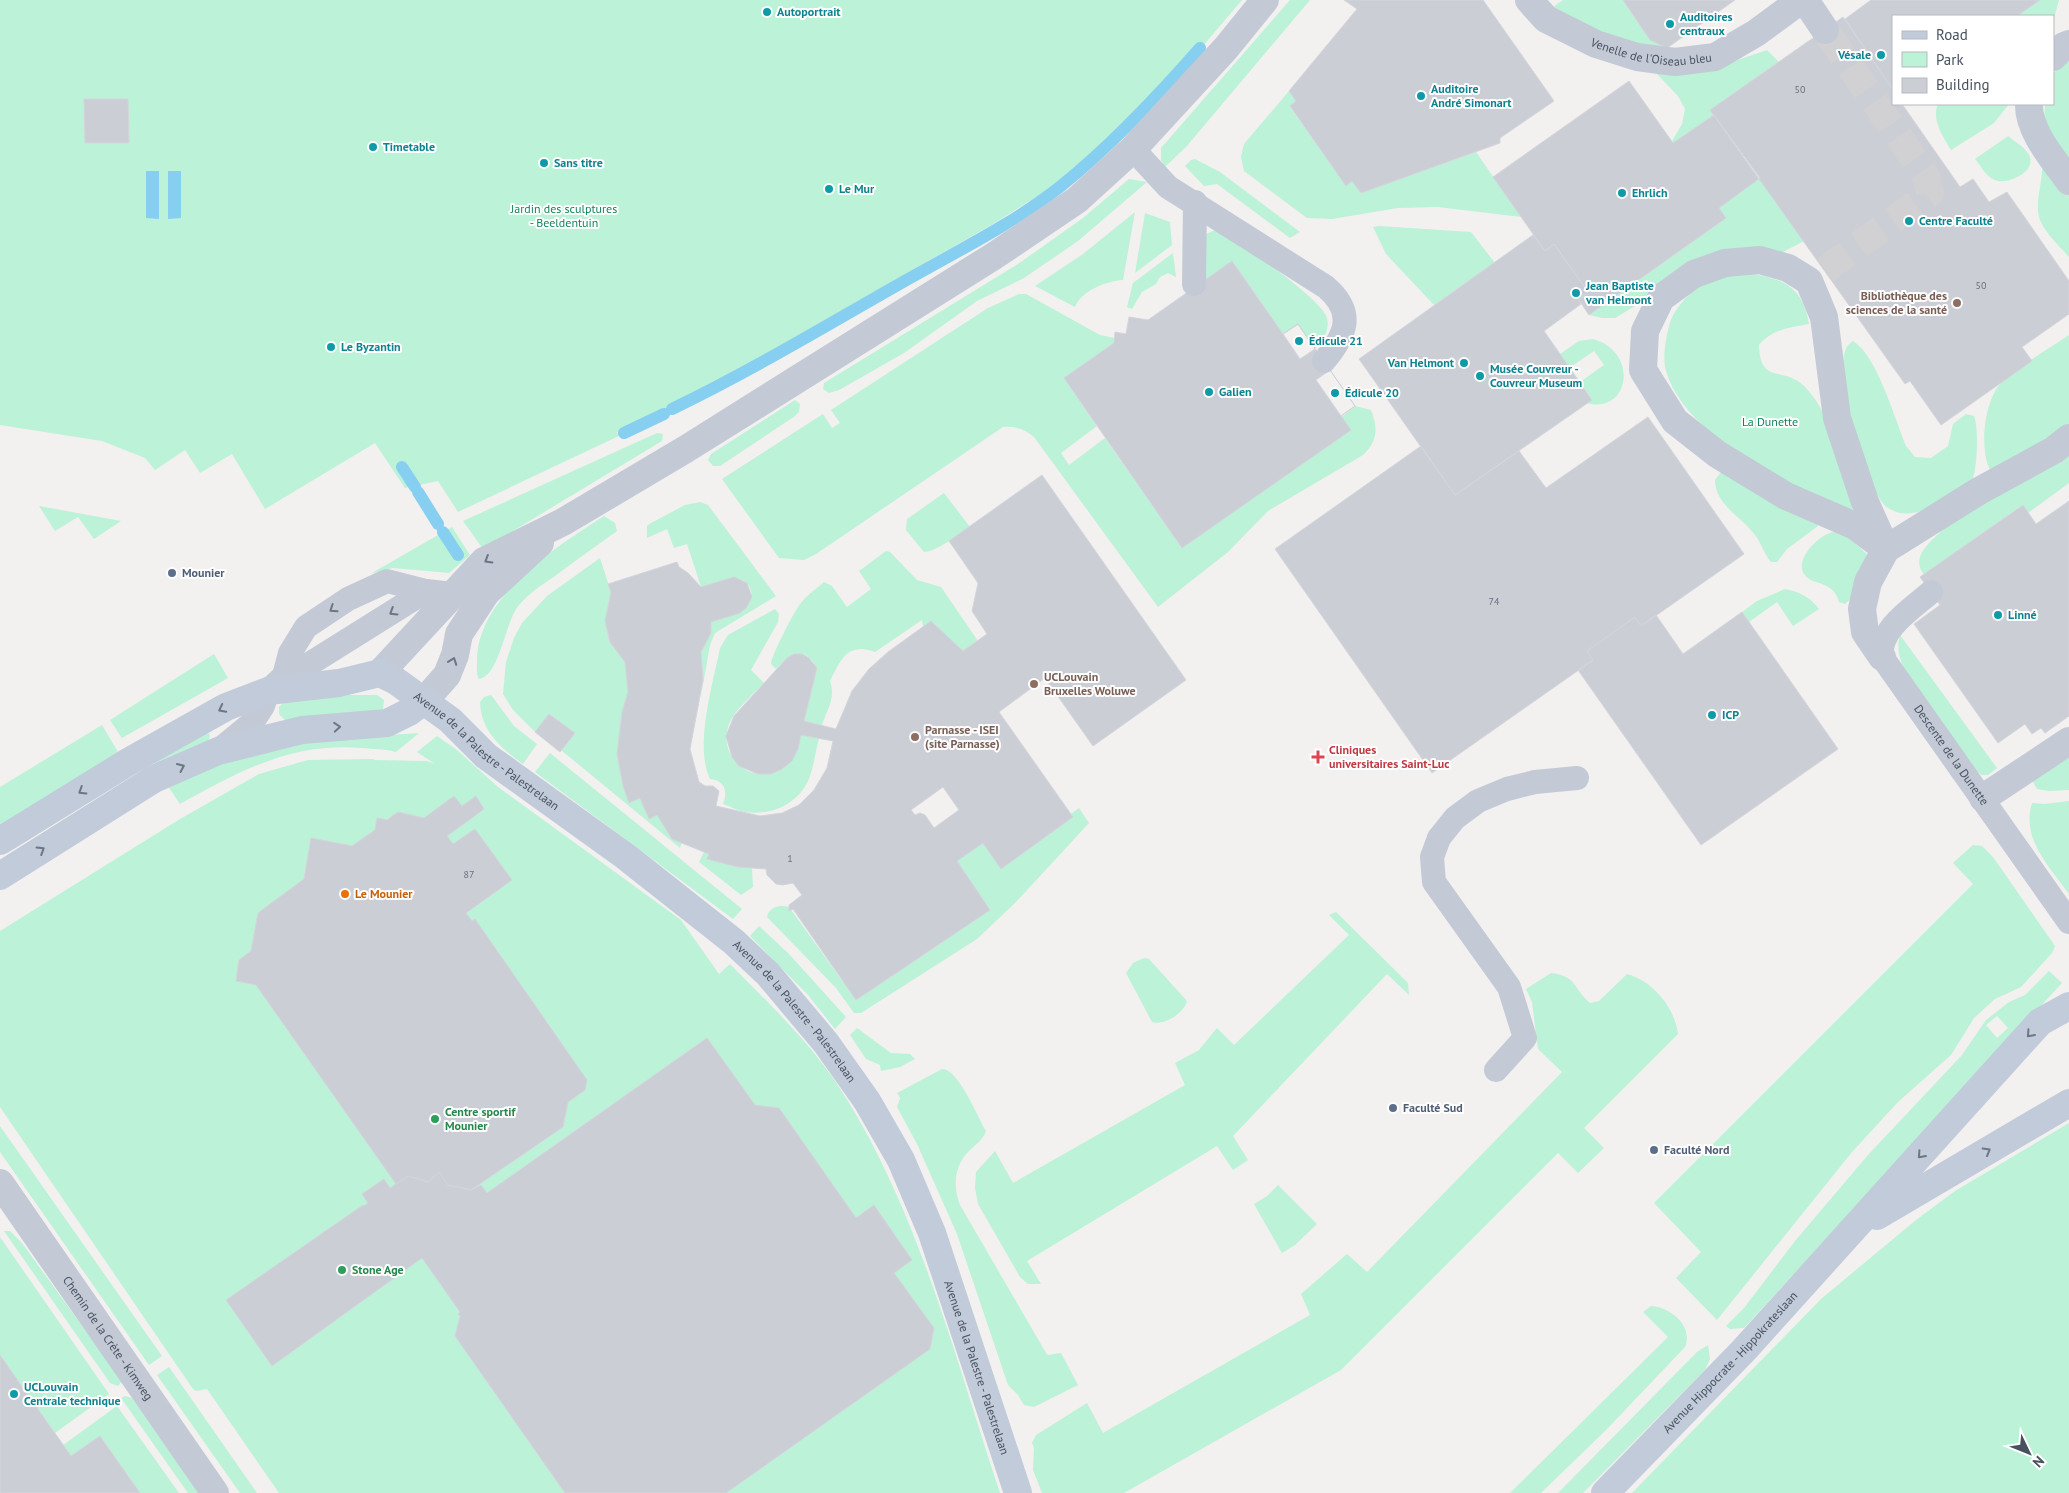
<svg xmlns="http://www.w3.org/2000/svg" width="2069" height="1493" font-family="'PT Sans',sans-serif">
	<rect width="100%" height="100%" fill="#f3f0f0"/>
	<path fill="#bcf2d7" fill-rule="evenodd" d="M0 0H1242L1202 47 1198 49 1134 114 1060 182 993 224 708 387 616 433 623 434 458 512 438 481 405 488 375 443 265 509 232 454 200 473 185 450 155 470 145 458 102 441 0 425Z
		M1290 0H1310L1186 147 1166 166H1164L1161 160V148Z
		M1563 0H1623L1650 40 1663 46H1641L1575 24 1553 7Z
		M2040 0H2059L2053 22V16H2017Z
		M1767 50 1779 62 1710 110 1714 115 1673 143 1672 141 1682 124 1685 109 1678 96 1654 71 1699 73Z
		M2069 57V163L2044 122 2045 104H2053V74Z
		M1289 91 1296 101 1290 107 1346 186 1352 181 1361 193 1476 152 1521 217 1438 207 1398 208 1332 219 1307 218 1244 171 1241 157 1244 144Z
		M1938 104H2009L1994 123 1951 150C1943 137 1931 119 1938 104Z
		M2008 136C2015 142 2025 147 2029 155 2037 171 2011 183 1998 181 1987 179 1981 166 1975 159Z
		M1195 159 1220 172 1300 232 1290 238 1217 184 1204 186 1185 166 1191 160Z
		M2042 159 2069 193V257C2058 244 2039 228 2038 211 2037 193 2044 176 2042 159Z
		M1760 178 1804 241 1783 252H1765L1645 300 1615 318H1602L1589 315 1726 218 1719 208Z
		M1129 179 1147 182 1078 241 1024 278 977 301 904 353 839 390 829 393 823 389 824 383 1018 264 1083 218Z
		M1135 212 1123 280C1106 281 1081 291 1075 307L1035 286 1083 254Z
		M1145 213 1170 222 1172 245 1135 273Z
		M1379 226 1471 232 1495 263 1434 305 1386 254 1373 227Z
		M1215 230 1223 231C1243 246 1322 299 1327 318 1330 329 1323 341 1315 349L1298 325 1283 334 1232 261 1203 281 1204 235Z
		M1173 253 1176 277 1168 273 1160 277 1156 284 1142 292 1132 309 1127 307 1133 283Z
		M1748 273C1783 279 1803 286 1809 324 1789 328 1772 329 1759 345 1760 385 1783 366 1804 386 1832 413 1842 468 1855 504L1852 510 1839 512C1784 480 1685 436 1666 371 1662 358 1666 336 1670 323 1675 306 1697 284 1714 278 1724 274 1738 275 1748 273Z
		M1019 294H1026L1100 335 1115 338 1114 343 1064 378 1097 426 1061 453 1069 465 1105 438 1182 548 1355 406 1371 410C1378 428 1378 441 1363 455L1268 511 1228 552 1158 607 1034 437C1025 429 1015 426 1003 427L816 554 804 560 779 558 722 479 823 414 832 428 840 423 831 410 988 308Z
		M2069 335V424L1992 473C1978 453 1984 399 2002 382 2022 364 2047 350 2069 335Z
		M1593 339C1640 352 1629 415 1587 403L1592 399 1580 382 1604 365 1594 351 1569 368 1560 354 1579 341Z
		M1853 341C1877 355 1895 420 1906 446L1915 457 1931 458 1948 446 1953 424 1966 414 1974 416C1979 427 1978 477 1969 487 1965 491 1957 493 1952 496 1932 506 1911 522 1888 508 1876 501 1854 448 1852 433 1849 418 1848 403 1846 388 1845 375 1838 349 1853 341Z
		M795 400 800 404 799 412 795 416 720 466H713L708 460 711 454Z
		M657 433 663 434 662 441 483 549 463 521Z
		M2069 450V483L2028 513 2022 505 1924 575C1920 569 1918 564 1920 557 1930 526 2038 469 2069 450Z
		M1722 471 1819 521 1818 526 1787 549 1777 562H1771C1764 554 1762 544 1755 535 1742 517 1715 505 1715 480Z
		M944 493 970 527C959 534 936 552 924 552L906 530 907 519Z
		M700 502 708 505 776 596 715 633 710 645 701 696 703 679 701 652 711 633V622L743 611 752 597C750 567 719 582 701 587L687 544 674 548 667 529 647 538V526L651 523 685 505Z
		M39 506 121 521 94 539 78 517 55 531Z
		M604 516 615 523 617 531C596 546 575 561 555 576 543 584 529 593 519 605 505 621 500 676 479 679 476 674 477 667 477 660 478 596 556 547 604 516Z
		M452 527 470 555 449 573 393 568 372 573Z
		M1834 532 1846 535 1869 556 1854 596 1845 604 1839 602C1833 579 1813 587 1804 574 1794 560 1820 533 1834 532Z
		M886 551 890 552 917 580 941 587 978 641 963 651 931 621 923 627 922 620 875 652C848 642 841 659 830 681 836 698 827 709 822 725L804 721 817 669C806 644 789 655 776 669L771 664C770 659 793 614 798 607 804 597 815 590 824 582L832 586 847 607 871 589 859 571Z
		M600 558 611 592 605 621 610 642 625 662 628 692 622 712 617 754 623 786 629 803 640 798 649 818 657 815 672 838 682 842 680 848 561 750 574 733 550 714 535 732 513 710 503 694 506 662 514 638 522 623 547 596Z
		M1785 589C1800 592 1810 597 1819 609L1793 626 1777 602 1749 622 1742 612 1757 601Z
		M775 609 779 614 778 622 751 670 764 683C753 695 735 709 729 724 712 773 788 802 801 735L819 738C816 750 814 764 810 776 801 803 772 816 745 812 737 811 731 806 723 804 728 792 725 780 710 779 694 746 713 684 720 648L728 635Z
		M1900 635 1997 768 1988 775H1982L1976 771 1907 675C1900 660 1896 650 1900 635Z
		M214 654 228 678 122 738 110 720Z
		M320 695H377L384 700 383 710 285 720 279 714V707L284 702Z
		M491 695 514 726 537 744 523 764C501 748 481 731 480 702L484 697Z
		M102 725 118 752 0 826V787Z
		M207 730 210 736 208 743 157 767 151 757Z
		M419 733 396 752C386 749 373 749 362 748 291 742 240 771 180 804L167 785 213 765 313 740Z
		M437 736 457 750 498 787 681 920 719 974 730 964C767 1002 805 1037 835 1081 918 1206 953 1353 1000 1493H279L207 1389 196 1391 193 1389 0 1107V931L180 819 259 774 308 760 375 759 373 760 427 761 435 764 417 752Z
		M550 753 742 909 733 919 535 772Z
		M2069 755V790L2049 791 2037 789 2032 780Z
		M2069 801V894C2049 866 2021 839 2032 803L2045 804Z
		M1079 808 1089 823 1015 903 977 939 861 1013H854L836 988 767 917C769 907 780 904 789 907L856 1000 990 910 957 861 983 843 1001 868 1072 818 1071 814Z
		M1973 845 1982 846 1993 857 2055 946 2052 953 2021 987 1995 999 1974 1018 1951 1055 1898 1102 1852 1152 1717 1320 1676 1278 1701 1252 1654 1203 1973 884 1953 863Z
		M704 852 709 854 707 859 711 860 752 868 753 887 741 895 699 862Z
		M1336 912 1408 983 1409 995 1387 974 1233 1136 1248 1160 1233 1170 1217 1146 1027 1261 1041 1284H1028L1020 1277 978 1204 975 1188 976 1172 995 1151 1013 1183 1185 1085 1175 1063 1199 1050 1217 1028 1234 1045 1349 935 1329 915Z
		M759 926 789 954 846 1017 835 1029 808 995 750 936Z
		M1144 958 1149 959 1187 1001C1184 1013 1164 1026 1152 1022L1126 973 1133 963Z
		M2049 971 2062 983 1744 1328 1730 1329 1726 1326 1744 1308 1795 1241 1868 1155 1962 1055 1986 1020 2009 1002 2025 995ZM1997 1016 2008 1028 1997 1038 1986 1025Z
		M1551 973C1579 977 1572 988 1590 1003L1599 1001 1627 974C1653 981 1675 1008 1678 1034L1584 1128 1604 1148 1578 1173 1558 1153 1341 1370 1124 1493H1042L1033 1470 1034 1448 1032 1443 1036 1435 1087 1403 1103 1433 1310 1315 1301 1294 1347 1254 1367 1272 1562 1072 1538 1049 1532 1002 1526 989Z
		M857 1028 891 1053 910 1054 915 1059 900 1067 881 1071 880 1065 866 1059 850 1035Z
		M942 1069C958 1068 978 1118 986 1131 983 1140 974 1146 968 1152 954 1166 953 1188 960 1205L1046 1353 1048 1355 1061 1353 1078 1385 1034 1407 1024 1405 1018 1395 1008 1385 957 1234 917 1144 897 1107 900 1098 897 1093Z
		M2069 1123V1493H1632L1821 1299 1916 1220 1955 1191Z
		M0 1126 162 1356 149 1365 0 1152Z
		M1278 1185 1317 1224 1295 1245 1282 1253 1254 1204 1267 1196Z
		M4 1231H10L22 1243 122 1381 118 1386 110 1383Z
		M0 1237 109 1394 55 1433 0 1355Z
		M1651 1306C1670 1307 1694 1326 1685 1347L1607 1429 1541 1493H1510L1668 1337 1643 1312Z
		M1708 1345 1710 1359 1705 1370 1583 1493H1558L1697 1352Z
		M169 1367 257 1493H240L157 1375Z
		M125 1396 132 1398 199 1493H188L121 1398Z
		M117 1406 179 1493H140L100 1436 71 1456 63 1445Z"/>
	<path fill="#87cff1" d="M146 171H159V219L146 218Z
		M168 171H181V218L168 219Z"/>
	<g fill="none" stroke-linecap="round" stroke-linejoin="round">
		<path stroke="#87cff1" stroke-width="12" d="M672 409C751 371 827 325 903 282 954 253 1016 222 1061 186 1112 145 1157 97 1200 48
			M624 433 664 414
			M402 467 415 487
			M418 492 438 524
			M443 532 458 555"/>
	</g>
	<path fill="#ccced6" stroke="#d4d5dc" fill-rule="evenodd" d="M1344 0H1483L1554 101 1500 138V143L1361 193 1352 181 1346 186 1290 106 1296 101 1289 91 1357 9Z
		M1623 0H1735L1667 48 1650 40Z
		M1871 0H2040L2017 16H1893V90L1845 19Z
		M1843 17 1893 90V104H1902L1960 187 1973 179 1989 202 2007 192 2069 281V314L2022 347 2032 361 1941 425 1910 381 1905 384 1710 110Z
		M1629 81 1673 143 1714 115 1760 178 1719 208 1726 218 1589 315 1579 300 1588 292 1554 244 1545 251 1493 177Z
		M84 99H128L129 143H85Z
		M1533 235 1545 251 1554 244 1588 292 1579 300 1581 304 1544 331 1592 400 1455 495 1359 359Z
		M1232 261 1283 334 1298 324 1355 406 1341 416 1351 430 1182 548 1064 378 1114 343 1115 332 1126 334 1129 317 1148 320Z
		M1298 324 1315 349 1300 359 1283 334Z
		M1330 370 1355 406 1341 416 1316 380Z
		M1648 417 1744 554 1641 626 1635 617 1587 651 1593 660 1432 773 1275 549 1421 446 1455 495 1519 451 1546 488Z
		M1042 475 1186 680 1093 746 1045 678 999 712 1073 817 1001 869 983 843 957 861 990 910 856 1000 793 909 789 911V905L802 895 793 883 783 885 776 884 767 875 766 869 738 867 707 859 709 854 672 839 657 815 649 819 640 798 629 803 623 786 617 754 622 712 628 692 625 662 610 642 605 621 611 592 608 584 677 562 679 567 688 573 701 587 734 577 747 583 752 597 746 608 740 613 711 622V633L701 652 703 680 690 749 699 782 705 786H713L719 791 716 806 760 816 782 813 799 805 814 790 827 768 833 741 801 735 798 749 792 761 782 769 771 774H758L739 766 732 757 726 736 734 716 787 658 794 654H802L809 658 817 668 804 721 836 729 852 691 869 669 888 652 931 621 963 651 987 634 972 611 978 583 949 541ZM943 787 959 810 934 828 925 815 920 813 915 815 911 810Z
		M2069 501V716L2045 733 2041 728 2032 734 2025 724 1998 743 1914 624 1940 605 1920 577 2023 505 2036 524Z
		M1742 612 1838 749 1701 845 1578 670 1593 660 1587 651 1635 617 1641 626 1656 615 1683 654Z
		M549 714 575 733 560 752 535 732Z
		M454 796 462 806 476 796 484 809 447 836 453 844 475 829 512 880 466 913 472 921 475 919 587 1080 585 1090 568 1102 563 1127 471 1190 448 1185 439 1172 428 1182 408 1176 396 1184 256 985 236 981 239 960 251 951 258 913 304 879 311 838 352 846 375 830 377 818 387 820 398 812 424 818Z
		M707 1038 755 1105 779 1108 856 1218 874 1205 912 1260 894 1273 934 1328 930 1349 726 1493H565L455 1336 460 1316 458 1314 460 1312 422 1258 272 1366 226 1300 363 1205 364 1206 368 1203 362 1194 384 1179 390 1188 408 1176 428 1182 439 1172 448 1185 471 1190 481 1185 487 1193Z
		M0 1355 71 1456 100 1436 140 1493H0Z"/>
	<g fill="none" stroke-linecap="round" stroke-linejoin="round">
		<path stroke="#d1d0d3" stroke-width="28" stroke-dasharray="28 14" stroke-linecap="butt" d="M1825 270 1930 193 1927 178 1825 30"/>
		<g stroke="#c3cad6" stroke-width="24">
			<path d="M1133 149 1168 187 1326 287C1355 312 1347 334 1324 361"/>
			<path d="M1194 284 1195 202"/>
			<path id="s1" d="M1931 592C1913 608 1878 629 1882 657L2069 922"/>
			<path d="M284 676 290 653 306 627 348 599 387 581 426 591"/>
			<path d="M218 751 252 723 263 706 268 691 284 676 311 663 426 591 453 594"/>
			<path d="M1496 1070 1525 1038 1509 987 1434 882 1432 857 1439 838 1455 818 1478 801 1507 789 1535 782 1577 778"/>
		</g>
		<g stroke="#c3cad6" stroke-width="28">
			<path id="s2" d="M1529 0 1546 19 1596 44 1637 57 1675 62 1715 57 1756 33 1801 0"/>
			<path d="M1805 0 1825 30"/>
			<path d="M2053 57 2064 46 2069 44"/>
			<path d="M2029 104C2028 131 2054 160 2069 181"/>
			<path d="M1760 260 1788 268 1809 281 1824 317 1837 418 1865 502 1886 549 1855 526 1786 496 1717 454 1675 421 1643 370 1645 331 1661 298 1694 274 1725 263Z"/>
			<path d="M1882 657 1865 632 1862 609 1868 582 1886 549 1979 491 2054 450 2069 438"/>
			<path d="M380 673 484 561 563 522 686 449 994 256 1077 200 1133 149 1226 48 1265 0"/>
			<path d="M425 700 447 675 455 655 459 634 486 593 540 543"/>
			<path d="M1983 798 2069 741"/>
			<path id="s3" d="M0 1183 215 1493"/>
		</g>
		<g stroke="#c2cbda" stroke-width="28">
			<path id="s4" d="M0 841 128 762 226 707 268 691 339 683 380 673 396 681 450 720 486 756 625 856 734 942 768 974 826 1043 867 1101 901 1160 932 1233 1018 1493"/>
			<path d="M0 876 154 779 218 751 302 730 387 723 409 712 425 700"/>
			<path d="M1877 1216 2069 1103"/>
			<path id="s5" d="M1605 1493 1744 1350 2040 1022 2069 1006"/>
		</g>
	</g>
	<defs><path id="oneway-chevron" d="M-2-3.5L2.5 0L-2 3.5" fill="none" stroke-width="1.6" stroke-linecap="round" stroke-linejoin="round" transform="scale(1.25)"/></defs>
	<g stroke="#6c7583">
		<use href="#oneway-chevron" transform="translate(488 560) rotate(149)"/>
		<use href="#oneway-chevron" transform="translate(333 609) rotate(146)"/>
		<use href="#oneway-chevron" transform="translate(393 612) rotate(148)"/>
		<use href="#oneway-chevron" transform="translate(453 661) rotate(-70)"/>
	</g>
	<g stroke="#6c7684">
		<use href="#oneway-chevron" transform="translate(222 709) rotate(153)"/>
		<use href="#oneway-chevron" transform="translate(337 727) rotate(-5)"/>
		<use href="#oneway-chevron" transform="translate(181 767) rotate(-24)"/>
		<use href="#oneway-chevron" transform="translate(82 791) rotate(148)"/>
		<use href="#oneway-chevron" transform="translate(41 850) rotate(-32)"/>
		<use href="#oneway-chevron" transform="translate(2030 1034) rotate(132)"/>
		<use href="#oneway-chevron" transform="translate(1987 1151) rotate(-30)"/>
		<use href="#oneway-chevron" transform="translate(1921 1155) rotate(132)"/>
	</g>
	<g fill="#0f9aa8" stroke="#fff" stroke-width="2">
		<circle cx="767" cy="12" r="5"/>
		<circle cx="1670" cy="24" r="5"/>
		<circle cx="1881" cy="55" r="5"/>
		<circle cx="1421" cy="96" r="5"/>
		<circle cx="373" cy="147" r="5"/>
		<circle cx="544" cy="163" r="5"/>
		<circle cx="829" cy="189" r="5"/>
		<circle cx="1622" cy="193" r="5"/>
		<circle cx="1909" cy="221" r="5"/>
		<circle cx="1576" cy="293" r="5"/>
		<circle cx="1299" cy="341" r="5"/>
		<circle cx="331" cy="347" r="5"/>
		<circle cx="1464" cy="363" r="5"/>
		<circle cx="1480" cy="376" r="5"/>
		<circle cx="1209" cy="392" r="5"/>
		<circle cx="1335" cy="393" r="5"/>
		<circle cx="1998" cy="615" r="5"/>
		<circle cx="1712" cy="715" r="5"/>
		<circle cx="14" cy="1394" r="5"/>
	</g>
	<g fill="#8d6e63" stroke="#fff" stroke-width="2">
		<circle cx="1957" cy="303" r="5"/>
		<circle cx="1034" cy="684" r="5"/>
		<circle cx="915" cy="737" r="5"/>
	</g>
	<g fill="#5c6f8a" stroke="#fff" stroke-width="2">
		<circle cx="172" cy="573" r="5"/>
		<circle cx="1393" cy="1108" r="5"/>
		<circle cx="1654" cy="1150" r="5"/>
	</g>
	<path fill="#e0444e" stroke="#fff" stroke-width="2" d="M1315.5 749.5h5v5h5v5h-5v5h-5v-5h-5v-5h5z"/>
	<circle fill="#e8710a" stroke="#fff" stroke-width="2" cx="345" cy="894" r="5"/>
	<g fill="#2e9e5b" stroke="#fff" stroke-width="2">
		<circle cx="435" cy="1119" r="5"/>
		<circle cx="342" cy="1270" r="5"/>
	</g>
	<g text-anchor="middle" stroke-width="4" stroke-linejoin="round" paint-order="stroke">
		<g font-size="10" fill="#68707d">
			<text x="1800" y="93">50</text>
			<text x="1981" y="289">50</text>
			<text x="1494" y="605">74</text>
			<text x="790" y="862">1</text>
			<text x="469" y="878">87</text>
		</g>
		<g font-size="12" font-weight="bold" fill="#0d838f" stroke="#fff" text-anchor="start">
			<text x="777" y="16">Autoportrait</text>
			<text x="1680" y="21">Auditoires<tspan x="1680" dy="14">centraux</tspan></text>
			<text x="1871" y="59" text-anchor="end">Vésale</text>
			<text x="1431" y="93">Auditoire<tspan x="1431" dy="14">André Simonart</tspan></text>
			<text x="383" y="151">Timetable</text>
			<text x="554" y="167">Sans titre</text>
			<text x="839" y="193">Le Mur</text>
			<text x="1632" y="197">Ehrlich</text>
			<text x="1919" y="225">Centre Faculté</text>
			<text x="1586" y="290">Jean Baptiste<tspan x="1586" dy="14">van Helmont</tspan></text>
			<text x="1309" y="345">Édicule 21</text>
			<text x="341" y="351">Le Byzantin</text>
			<text x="1454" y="367" text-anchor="end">Van Helmont</text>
			<text x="1490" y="373">Musée Couvreur -<tspan x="1490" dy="14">Couvreur Museum</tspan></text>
			<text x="1219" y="396">Galien</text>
			<text x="1345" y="397">Édicule 20</text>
			<text x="2008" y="619">Linné</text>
			<text x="1722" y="719">ICP</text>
			<text x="24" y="1391">UCLouvain<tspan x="24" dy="14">Centrale technique</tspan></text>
		</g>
		<g font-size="12" fill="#47515f" stroke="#fff">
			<text dy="4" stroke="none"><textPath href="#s2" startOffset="138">Venelle de l'Oiseau bleu</textPath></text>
			<text dy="4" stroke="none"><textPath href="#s4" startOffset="554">Avenue de la Palestre - Palestrelaan</textPath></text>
			<text dy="4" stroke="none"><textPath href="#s1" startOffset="205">Descente de la Dunette</textPath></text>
			<text dy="4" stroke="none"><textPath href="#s4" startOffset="959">Avenue de la Palestre - Palestrelaan</textPath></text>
			<text dy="4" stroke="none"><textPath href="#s3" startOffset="189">Chemin de la Crète - Kimweg</textPath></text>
			<text dy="4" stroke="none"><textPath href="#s5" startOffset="181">Avenue Hippocrate - Hippokrateslaan</textPath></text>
			<text dy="4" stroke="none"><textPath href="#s4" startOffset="1364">Avenue de la Palestre - Palestrelaan</textPath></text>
		</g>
		<g font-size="12" fill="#128559" stroke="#fff">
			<text x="564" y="213">Jardin des sculptures<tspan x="564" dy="14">- Beeldentuin</tspan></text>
			<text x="1770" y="426">La Dunette</text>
		</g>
		<g font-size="12" font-weight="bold" fill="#785e54" stroke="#fff" text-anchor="start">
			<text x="1947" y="300" text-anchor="end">Bibliothèque des<tspan x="1947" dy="14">sciences de la santé</tspan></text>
			<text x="1044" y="681">UCLouvain<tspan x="1044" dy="14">Bruxelles Woluwe</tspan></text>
			<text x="925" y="734">Parnasse - ISEI<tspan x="925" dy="14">(site Parnasse)</tspan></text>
		</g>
		<g font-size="12" font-weight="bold" fill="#4e5e75" stroke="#fff" text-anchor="start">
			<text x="182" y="577">Mounier</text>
			<text x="1403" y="1112">Faculté Sud</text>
			<text x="1664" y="1154">Faculté Nord</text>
		</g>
		<g font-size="12" font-weight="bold" fill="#be3a42" stroke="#fff" text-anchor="start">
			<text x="1329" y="754">Cliniques<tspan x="1329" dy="14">universitaires Saint-Luc</tspan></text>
		</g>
		<g font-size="12" font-weight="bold" fill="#c56008" stroke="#fff" text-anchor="start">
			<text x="355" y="898">Le Mounier</text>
		</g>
		<g font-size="12" font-weight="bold" fill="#27864d" stroke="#fff" text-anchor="start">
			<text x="445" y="1116">Centre sportif<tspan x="445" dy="14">Mounier</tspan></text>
			<text x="352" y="1274">Stone Age</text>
		</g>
	</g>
	<rect x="1892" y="15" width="162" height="90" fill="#ffffff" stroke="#b5b9bf"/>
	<rect x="1902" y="31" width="25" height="8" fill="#c2cbda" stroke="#b5b9bf"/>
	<text x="1936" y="40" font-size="15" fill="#47515f">Road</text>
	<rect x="1902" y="52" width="25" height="15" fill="#bcf2d7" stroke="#b5b9bf"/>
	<text x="1936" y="65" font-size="15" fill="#47515f">Park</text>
	<rect x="1902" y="78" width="25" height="15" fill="#ccced6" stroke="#b5b9bf"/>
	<text x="1936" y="90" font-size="15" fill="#47515f">Building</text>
	<g transform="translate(2029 1453) rotate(133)" stroke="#ffffff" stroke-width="4" paint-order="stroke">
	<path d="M0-4L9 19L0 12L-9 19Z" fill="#47515f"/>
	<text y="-8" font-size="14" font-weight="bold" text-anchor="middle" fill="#47515f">N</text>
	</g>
</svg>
